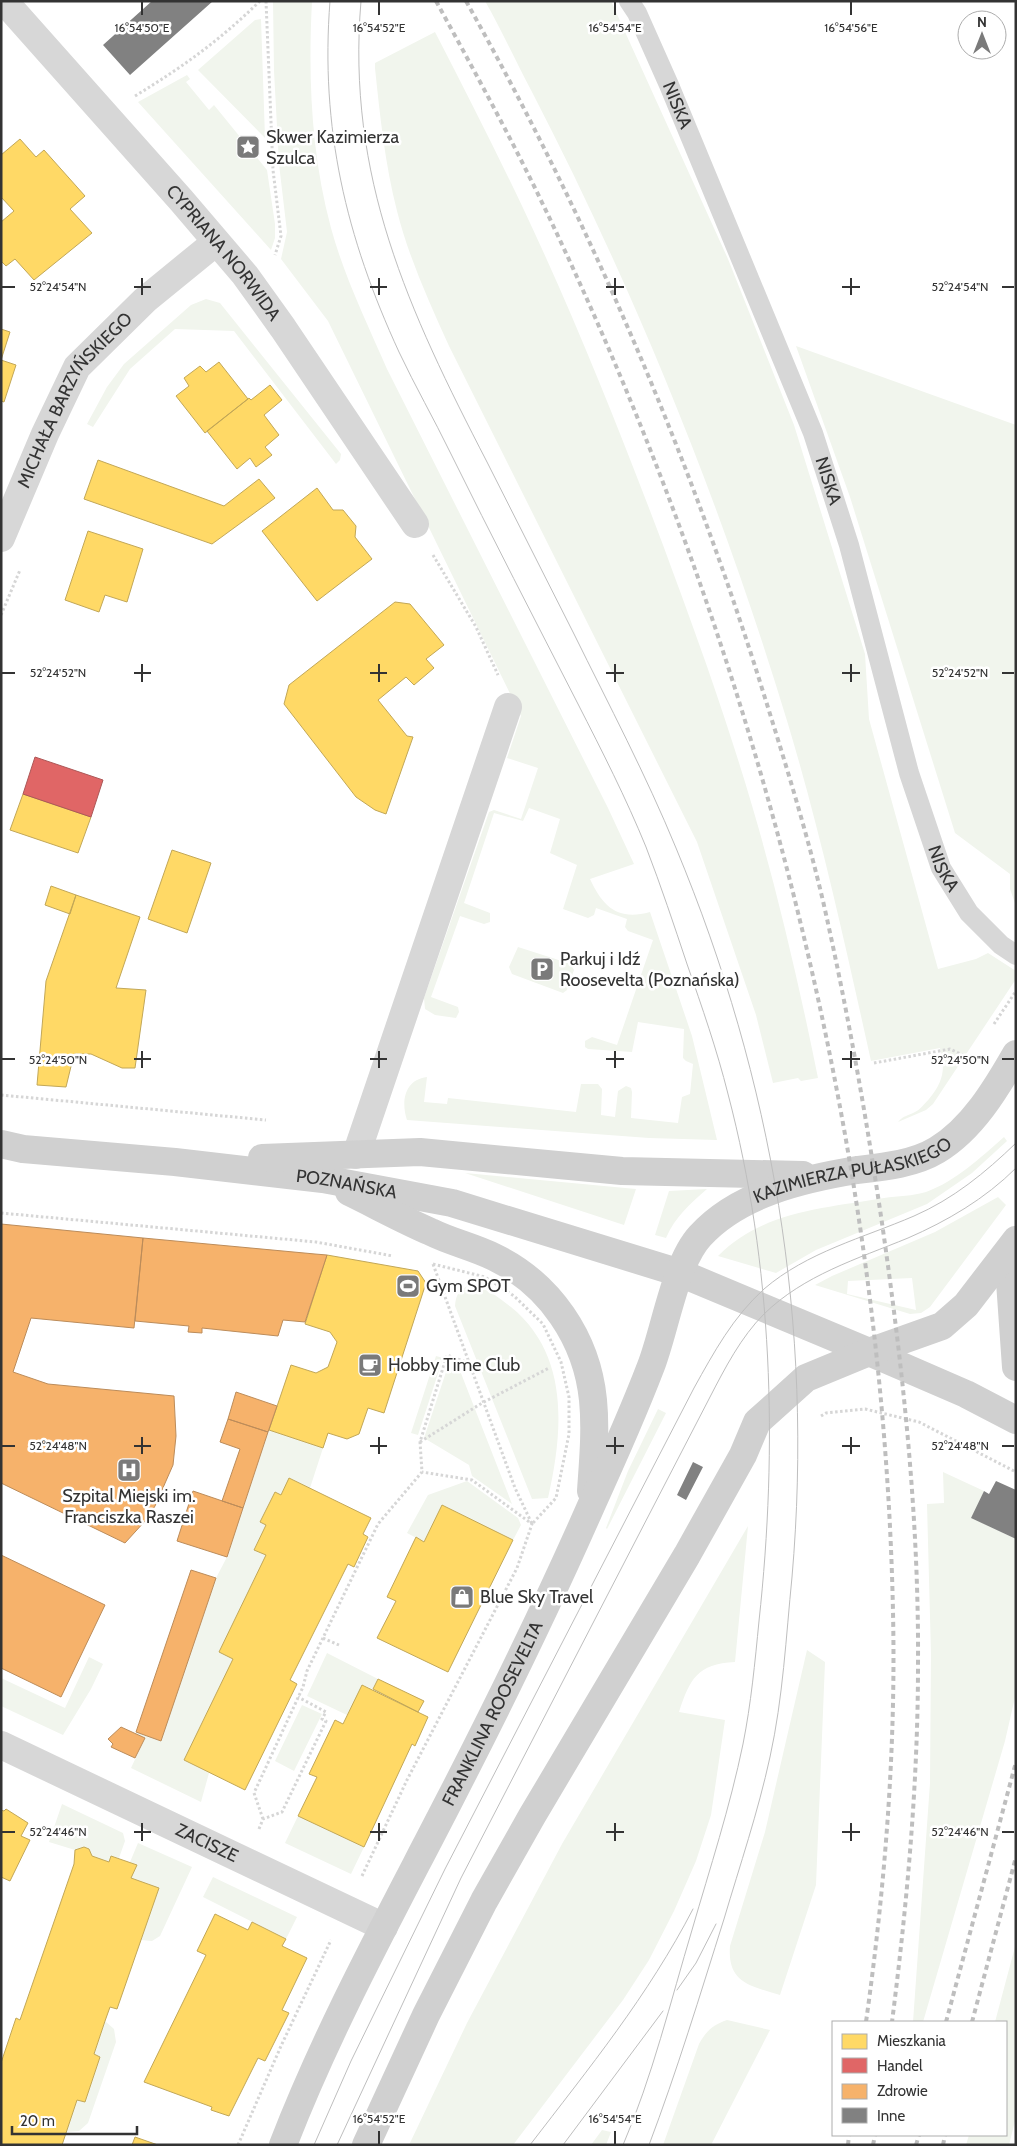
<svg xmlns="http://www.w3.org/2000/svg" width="1017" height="2146" font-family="Cabin,sans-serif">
	<rect width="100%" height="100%" fill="#fff"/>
	<path fill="#f1f5ed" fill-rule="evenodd" d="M273 1H312C308 77 311 154 331 228 344 276 367 323 387 369L608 808 634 864 590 879C603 907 618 921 650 912L692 1036 717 1140 649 1138 407 1120C401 1102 404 1080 427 1077L424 1102 447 1104 448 1098 576 1112 581 1084H598L602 1089 601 1115 615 1117 618 1091 626 1086 631 1088 632 1092 631 1118 678 1123 682 1097 690 1094 693 1064 686 1061 683 1058 684 1029 638 1022 632 1052 588 1049 585 1047V1041L592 1037 617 1045 653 940 628 931 625 927 627 919 596 908 594 915 588 918 563 909 577 865 550 853 560 819 529 808 523 821 494 813 464 903 490 913V922L484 924 460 916 431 997 458 1007 459 1012 456 1018 435 1015 425 1009 424 998 489 812 494 810 521 819 538 768 507 758 521 716 328 321 281 259 287 232 279 164 274 71Z
		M485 1H611L728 259 794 425 865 654 869 719 938 969 976 959 988 953 1016 971V979L933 1104 926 1110 898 1122C904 1115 908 1116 915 1112 920 1110 925 1103 929 1099 943 1082 946 1069 940 1048L871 1061C846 948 821 834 788 724 722 506 637 295 532 92 516 62 502 31 485 1Z
		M261 19 265 138 198 70 255 20Z
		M435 32C465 90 495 149 523 208 575 318 620 431 663 545 687 610 711 675 732 741 768 851 795 964 818 1078L801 1081 798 1078 773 1083 756 1015 697 842 449 346C429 302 409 258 397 211 385 164 380 116 375 68V63Z
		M187 75 190 79 186 82 209 110 214 105 267 170 275 224V238L271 250 138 102Z
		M206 299 220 303 341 454 340 460 336 464 234 331 175 329 130 369 93 427 87 424 107 387 124 364 191 305Z
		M796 346 1016 425V906L1010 889V874L955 833 850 497Z
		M518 947 571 964 574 970 567 990 563 993 512 974 509 967Z
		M1004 1137 1007 1141 972 1173 927 1204 816 1250 776 1273 718 1256C762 1211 826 1208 884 1198 898 1196 913 1196 926 1192 956 1181 980 1158 1004 1137Z
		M465 1173 636 1189 624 1225Z
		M707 1189C690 1204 675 1217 666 1238L655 1235 669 1191Z
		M998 1197 1006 1205 930 1307 921 1313 910 1314 815 1285 832 1276 935 1232ZM912 1278 916 1310 847 1294 848 1281Z
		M471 1285C487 1288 498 1297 511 1307 570 1355 563 1432 548 1498L532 1499 455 1306C456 1294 459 1289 471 1285Z
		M436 1356 443 1358 418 1435 411 1433Z
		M450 1360 457 1363 512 1504 472 1476 469 1465 424 1438Z
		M658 1409 666 1413 607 1529 606 1528 628 1471Z
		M269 1430 323 1448 310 1488 289 1478 281 1495 275 1492 266 1525 254 1549 266 1555 233 1659 184 1760 209 1773 201 1802 131 1768 145 1738 135 1734 136 1732 161 1741 216 1578 227 1557Z
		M943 1472 984 1491 972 1518 1016 1539V1693L1005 1741 923 2022H913L930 1783 931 1654 927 1504 944 1503Z
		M467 1481 518 1518 521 1525 513 1540 442 1505 424 1542 407 1533 428 1495Z
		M748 1526 735 1662C697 1664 690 1679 679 1712L725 1720 711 1815 696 1861 674 1911 649 1960 623 2000 513 2145H409L467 2023 562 1844Z
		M807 1650 825 1662 816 1885 780 1995C751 1986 727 1983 730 1946L765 1832Z
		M327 1653 378 1679 373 1689 363 1685 347 1715 307 1696Z
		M89 1657 103 1664 91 1689 63 1735 1 1706V1678L65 1708Z
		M302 1705 322 1714 294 1771 275 1761Z
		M62 1804 123 1833 125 1841 119 1858 112 1856 109 1862 92 1856 89 1849 84 1847 75 1850 49 1842Z
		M298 1816 364 1847 351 1874 285 1843Z
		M138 1843 192 1867 160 1936 152 1941 141 1940 159 1888 131 1878 136 1865 130 1862Z
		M213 1877 297 1917 286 1939 203 1897Z
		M1016 1943V2117L1009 2145H966L969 2135H1006V2022H995Z
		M727 2020 770 2030 711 2145H663L699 2044C706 2031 713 2025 727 2020Z
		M105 2021 114 2029 116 2042 88 2123 79 2131 66 2132 77 2100 85 2102 100 2057 94 2054Z
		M602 2130 611 2132 606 2145H591Z"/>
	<path fill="#ffd966" stroke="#c2a757" d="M20 139 36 157 44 150 85 196 70 209 92 233 34 280 15 259 6 266 1 261V222L14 211 1 197V155Z
		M1 329 10 332 1 360 16 365 4 402 1 401Z
		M219 362 248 399 205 433 176 396 189 386 184 378 200 366 206 372Z
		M270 385 282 400 264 415 279 435 265 447 272 455 256 467 250 458 237 469 207 431 249 398 251 400Z
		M98 460 224 506 259 479 275 498 212 544 84 499Z
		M317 488 333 510H343L356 526 355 537 372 559 317 601 262 531Z
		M88 531 143 549 127 602 105 595 99 612 65 600Z
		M395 602 410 604 444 645 426 659 434 668 414 685 406 677 378 700 407 736 413 737 386 814 375 810 356 797 284 704 289 685Z
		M23 794 91 817 78 853 10 830Z
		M172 850 211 863 187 933 148 919Z
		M51 886 76 895 70 914 45 905Z
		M76 895 140 917 116 988 146 990 135 1068H122L91 1054H74L66 1087 37 1085 46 981Z
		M327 1255 418 1271 426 1283 384 1413 368 1408 359 1434 347 1439 328 1433 323 1448 269 1430 291 1365 316 1373 328 1367 337 1342 330 1332 305 1324Z
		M289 1478 371 1518 363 1534 368 1537 354 1567 348 1564 290 1680 297 1684 245 1790 184 1760 233 1659 219 1652 266 1555 254 1550 266 1525 260 1522 275 1492 281 1495Z
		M442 1505 513 1540 448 1672 377 1638 396 1601 387 1597 416 1537 424 1542Z
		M378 1679 424 1701 418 1712 373 1689Z
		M362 1685 428 1717 415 1746 412 1744 364 1847 298 1816 317 1777 309 1774 335 1720 343 1724Z
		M6 1809 28 1823 21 1836 30 1840 10 1881 1 1877V1810L4 1811Z
		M84 1847 89 1849 92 1856 109 1862 111 1856 137 1865 131 1878 159 1888 117 2009 110 2007 105 2021 94 2054 100 2057 85 2102 77 2100 62 2145H1V2063L16 2018 20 2020 74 1864 75 1850Z
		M215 1914 248 1930 252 1922 286 1939 282 1946 307 1958 282 2010 289 2013 265 2061 258 2058 229 2116 211 2110 212 2107 144 2082 206 1955 197 1951Z
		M135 2137 158 2145H132Z"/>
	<path fill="#e06666" stroke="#ac5757" d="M35 757 103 780 91 817 23 794Z"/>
	<path fill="#f6b26b" stroke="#bc8c5a" d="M1 1224 143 1238 134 1328 31 1318 13 1372 48 1384 174 1396 176 1436 173 1465 155 1506 146 1520 125 1543 1 1483Z
		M143 1238 315 1254 327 1255 305 1322 283 1320 278 1336 202 1328V1333L188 1332 189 1326 135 1321Z
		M236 1392 277 1406 268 1432 228 1419Z
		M228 1419 268 1432 243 1508 222 1501 240 1449 220 1442Z
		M193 1491 243 1508 227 1557 177 1541Z
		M1 1555 105 1605 61 1697 1 1668Z
		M191 1570 216 1578 161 1741 136 1732Z
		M121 1727 145 1738 135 1758 111 1747 113 1744 108 1739Z"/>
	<path fill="#818181" d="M152 1H213L130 75 103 45Z
		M693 1462 703 1467 686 1500 677 1495Z
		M996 1481 1016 1490V1539L971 1518 984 1491 989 1494Z"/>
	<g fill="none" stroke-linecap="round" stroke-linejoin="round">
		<path stroke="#d6d6d6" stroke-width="3" stroke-dasharray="2.5 2.5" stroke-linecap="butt" d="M266 1 273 170 281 236 275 255
			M135 96C184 66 219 41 260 1
			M433 555 476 627 498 675
			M1 615 20 570
			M994 1024 1016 991
			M874 1063 950 1049 971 1059
			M1 1095 266 1120
			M1 1213 316 1242 393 1256
			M433 1264 485 1277 514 1296 543 1324 561 1362 569 1397V1434L556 1498 532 1524 515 1488Z
			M821 1416 826 1413 865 1409 919 1422 1016 1472
			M420 1442 482 1403 549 1368
			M323 1638 339 1645
			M263 1819 254 1793 303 1687 307 1671 378 1524 422 1472 420 1442 447 1355 466 1362
			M259 1829 263 1819 282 1812 326 1721 322 1719 326 1712 298 1697
			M362 1876 407 1780 517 1568 532 1524 472 1480 422 1472
			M238 2145 281 2046 331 1940"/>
		<path stroke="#d7d7d7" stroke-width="20" id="s1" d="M629 1 637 13 669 85 813 433 849 545 909 773 941 868 969 913 1001 945 1016 955"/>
		<g stroke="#d7d7d7" stroke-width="28">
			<path id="s2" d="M4 1 181 200 245 275 283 328 415 524"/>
			<path id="s3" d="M1 538 45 434 77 367 145 300 216 242"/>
			<path d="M356 1155 508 707"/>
			<path id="s4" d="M1 1745 384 1927"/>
		</g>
		<g stroke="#d0d0d0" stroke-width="28">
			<path id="s5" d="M1 1144 23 1149 175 1162 323 1179 452 1203 680 1273 869 1352 966 1394 1016 1420"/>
			<path d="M262 1158 420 1152 622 1171 803 1175"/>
			<path d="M349 1192C376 1205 403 1220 431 1232 451 1242 474 1247 494 1257 550 1284 587 1339 593 1400 596 1430 593 1461 591 1491"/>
			<path d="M1008 1253 1016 1367"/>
			<path id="s6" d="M283 2145C329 2026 391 1914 449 1801 499 1704 547 1606 591 1506 612 1460 633 1413 651 1366 665 1330 675 1263 700 1236 738 1194 802 1179 857 1170 883 1167 914 1164 937 1150 972 1129 996 1089 1016 1054"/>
			<path d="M366 2145 426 2015 484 1901 532 1816 687 1555 743 1455 757 1422 806 1378 869 1352 942 1326 966 1305 1016 1240"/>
		</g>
		<path stroke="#bebebe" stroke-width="1" d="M330 1C320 128 346 237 399 352 415 386 434 419 450 452 492 537 535 620 578 704 602 751 626 798 646 847 661 886 674 925 687 964 702 1007 717 1050 728 1094 773 1265 778 1446 759 1621 755 1662 751 1704 743 1744 730 1807 710 1868 692 1930 671 2000 652 2078 623 2145
			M361 1C346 177 409 311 487 462 516 519 545 577 574 634 609 705 646 775 676 848 773 1081 814 1325 792 1577 786 1637 783 1698 770 1757 758 1812 740 1865 724 1919 700 1995 677 2071 649 2145
			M677 1990 696 1963 716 1924
			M314 2145 351 2061 445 1869 694 1388C714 1352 733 1317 764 1289 807 1252 863 1238 914 1216 953 1199 985 1173 1016 1143
			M337 2145 461 1878 710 1397C725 1368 741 1337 764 1314 804 1275 857 1259 908 1238 947 1221 985 1199 1016 1168
			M530 2145C589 2068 648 1996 693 1909
			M563 2145 663 2011"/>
		<path stroke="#bebebe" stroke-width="4" stroke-dasharray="5 4" stroke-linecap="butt" d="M436 1C470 63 504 125 535 188 748 624 883 1126 893 1612 896 1749 885 1886 866 2022
			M466 1C590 222 690 456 765 698 786 765 807 833 823 901 847 1007 866 1115 882 1223 903 1369 919 1517 918 1665 918 1784 907 1904 892 2022
			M946 2022 1016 1762
			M972 2022 1016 1857
			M848 2145 849 2135
			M873 2145 875 2135
			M916 2145 919 2135
			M943 2145 945 2135"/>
	</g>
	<path fill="none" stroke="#333" stroke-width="2" d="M142 2V15M379 2V15M615 2V15M851 2V15M142 278V295M379 278V295M615 278V295M851 278V295M2 287H15M134 287H151M370 287H387M606 287H624M842 287H860M1002 287H1014M142 664V682M379 664V682M615 664V682M851 664V682M2 673H15M134 673H151M370 673H387M606 673H624M842 673H860M1002 673H1014M142 1051V1068M379 1051V1068M615 1051V1068M851 1051V1068M2 1059H15M134 1059H151M370 1059H387M606 1059H624M842 1059H860M1002 1059H1014M142 1437V1454M379 1437V1454M615 1437V1454M851 1437V1454M2 1446H15M134 1446H151M370 1446H387M606 1446H624M842 1446H860M1002 1446H1014M142 1823V1841M379 1823V1841M615 1823V1841M851 1823V1841M2 1832H15M134 1832H151M370 1832H387M606 1832H624M842 1832H860M1002 1832H1014M379 2131V2144M615 2131V2144"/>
	<defs>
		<g id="sight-square" transform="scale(1.25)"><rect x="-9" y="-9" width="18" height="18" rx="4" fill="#7a7a7a" stroke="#fff"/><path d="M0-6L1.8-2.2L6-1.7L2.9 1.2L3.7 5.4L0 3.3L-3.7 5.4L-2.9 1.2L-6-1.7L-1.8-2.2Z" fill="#fff"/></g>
		<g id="parking-square" transform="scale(1.25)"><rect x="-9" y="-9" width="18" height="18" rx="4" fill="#7a7a7a" stroke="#fff"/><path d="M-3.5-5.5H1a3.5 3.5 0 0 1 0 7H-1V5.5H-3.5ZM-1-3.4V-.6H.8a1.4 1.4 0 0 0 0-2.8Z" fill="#fff"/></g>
		<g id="stadium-square" transform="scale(1.25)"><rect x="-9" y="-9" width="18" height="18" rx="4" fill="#7a7a7a" stroke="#fff"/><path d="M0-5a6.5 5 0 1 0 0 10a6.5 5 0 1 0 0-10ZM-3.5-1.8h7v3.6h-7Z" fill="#fff"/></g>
		<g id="cafe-square" transform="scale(1.25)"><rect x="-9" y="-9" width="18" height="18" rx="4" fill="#7a7a7a" stroke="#fff"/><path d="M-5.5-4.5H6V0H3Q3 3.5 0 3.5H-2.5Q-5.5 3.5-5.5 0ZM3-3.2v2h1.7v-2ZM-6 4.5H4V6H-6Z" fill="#fff"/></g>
		<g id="hospital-square" transform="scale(1.25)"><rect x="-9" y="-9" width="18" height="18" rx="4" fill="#7a7a7a" stroke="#fff"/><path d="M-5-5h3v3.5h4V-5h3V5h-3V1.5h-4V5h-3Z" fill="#fff"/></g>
		<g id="shop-square" transform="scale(1.25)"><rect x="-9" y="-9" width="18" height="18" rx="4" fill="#7a7a7a" stroke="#fff"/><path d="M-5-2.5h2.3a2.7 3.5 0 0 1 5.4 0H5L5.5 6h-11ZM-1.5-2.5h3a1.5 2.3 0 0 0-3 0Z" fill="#fff"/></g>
	</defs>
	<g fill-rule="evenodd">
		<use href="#sight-square" x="248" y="147"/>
		<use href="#parking-square" x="542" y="969"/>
		<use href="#stadium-square" x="408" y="1286"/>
		<use href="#cafe-square" x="370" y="1365"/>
		<use href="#hospital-square" x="129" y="1470"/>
		<use href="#shop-square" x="462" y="1597"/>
	</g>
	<g text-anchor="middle" stroke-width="5" stroke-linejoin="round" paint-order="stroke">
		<g font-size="18" fill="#333" stroke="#fff">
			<text dy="6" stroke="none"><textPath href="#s1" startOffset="115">NISKA</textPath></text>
			<text dy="6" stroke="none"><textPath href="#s2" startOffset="334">CYPRIANA NORWIDA</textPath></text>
			<text dy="6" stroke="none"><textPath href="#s3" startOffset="158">MICHAŁA BARZYŃSKIEGO</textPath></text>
			<text dy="6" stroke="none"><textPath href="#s1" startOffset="520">NISKA</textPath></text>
			<text dy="6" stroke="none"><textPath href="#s1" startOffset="925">NISKA</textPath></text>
			<text dy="6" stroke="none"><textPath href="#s6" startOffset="1171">KAZIMIERZA PUŁASKIEGO</textPath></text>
			<text dy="6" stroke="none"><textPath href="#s5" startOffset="348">POZNAŃSKA</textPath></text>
			<text dy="6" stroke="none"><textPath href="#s6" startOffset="480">FRANKLINA ROOSEVELTA</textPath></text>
			<text dy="6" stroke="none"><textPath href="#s4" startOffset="228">ZACISZE</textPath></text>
		</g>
		<g font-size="18" fill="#333" stroke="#fff" text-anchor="start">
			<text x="266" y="143">Skwer Kazimierza<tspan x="266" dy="21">Szulca</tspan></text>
			<text x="560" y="965">Parkuj i Idź<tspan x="560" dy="21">Roosevelta (Poznańska)</tspan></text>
			<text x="426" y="1292">Gym SPOT</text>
			<text x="388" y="1371">Hobby Time Club</text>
			<text x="129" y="1502" text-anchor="middle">Szpital Miejski im.<tspan x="129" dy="21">Franciszka Raszei</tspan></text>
			<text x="480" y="1603">Blue Sky Travel</text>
		</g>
	</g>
	<g font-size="12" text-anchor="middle" fill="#333" stroke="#fff" stroke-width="5" stroke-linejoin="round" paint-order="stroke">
		<text x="142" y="32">16°54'50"E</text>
		<text x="379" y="32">16°54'52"E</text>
		<text x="615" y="32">16°54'54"E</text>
		<text x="851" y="32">16°54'56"E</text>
		<text x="58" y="291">52°24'54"N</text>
		<text x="960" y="291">52°24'54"N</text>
		<text x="58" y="677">52°24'52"N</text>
		<text x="960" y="677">52°24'52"N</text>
		<text x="58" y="1064">52°24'50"N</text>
		<text x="960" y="1064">52°24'50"N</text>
		<text x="58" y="1450">52°24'48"N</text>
		<text x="960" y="1450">52°24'48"N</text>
		<text x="58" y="1836">52°24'46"N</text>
		<text x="960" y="1836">52°24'46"N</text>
		<text x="379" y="2123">16°54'52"E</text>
		<text x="615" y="2123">16°54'54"E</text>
	</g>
	<rect width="1017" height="2146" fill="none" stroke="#333333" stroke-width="5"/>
	<rect x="832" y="2021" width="175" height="115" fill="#ffffff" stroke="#adadad"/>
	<rect x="842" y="2034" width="25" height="15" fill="#ffd966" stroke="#adadad"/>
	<text x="877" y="2046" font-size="15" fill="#333333">Mieszkania</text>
	<rect x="842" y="2058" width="25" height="15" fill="#e06666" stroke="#adadad"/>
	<text x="877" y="2071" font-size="15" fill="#333333">Handel</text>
	<rect x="842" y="2084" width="25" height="15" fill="#f6b26b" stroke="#adadad"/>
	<text x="877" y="2096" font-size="15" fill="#333333">Zdrowie</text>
	<rect x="842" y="2108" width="25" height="15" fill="#818181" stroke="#adadad"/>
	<text x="877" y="2121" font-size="15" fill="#333333">Inne</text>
	<g transform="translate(982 35)"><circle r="24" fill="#ffffff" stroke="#adadad"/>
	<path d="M0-4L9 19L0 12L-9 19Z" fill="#7a7a7a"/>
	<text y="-8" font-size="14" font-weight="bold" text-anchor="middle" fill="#333333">N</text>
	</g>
	<path d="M12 2126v8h125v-8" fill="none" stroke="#333333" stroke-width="2.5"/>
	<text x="20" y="2126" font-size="15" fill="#333333" stroke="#ffffff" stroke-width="4" paint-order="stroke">20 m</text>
</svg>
